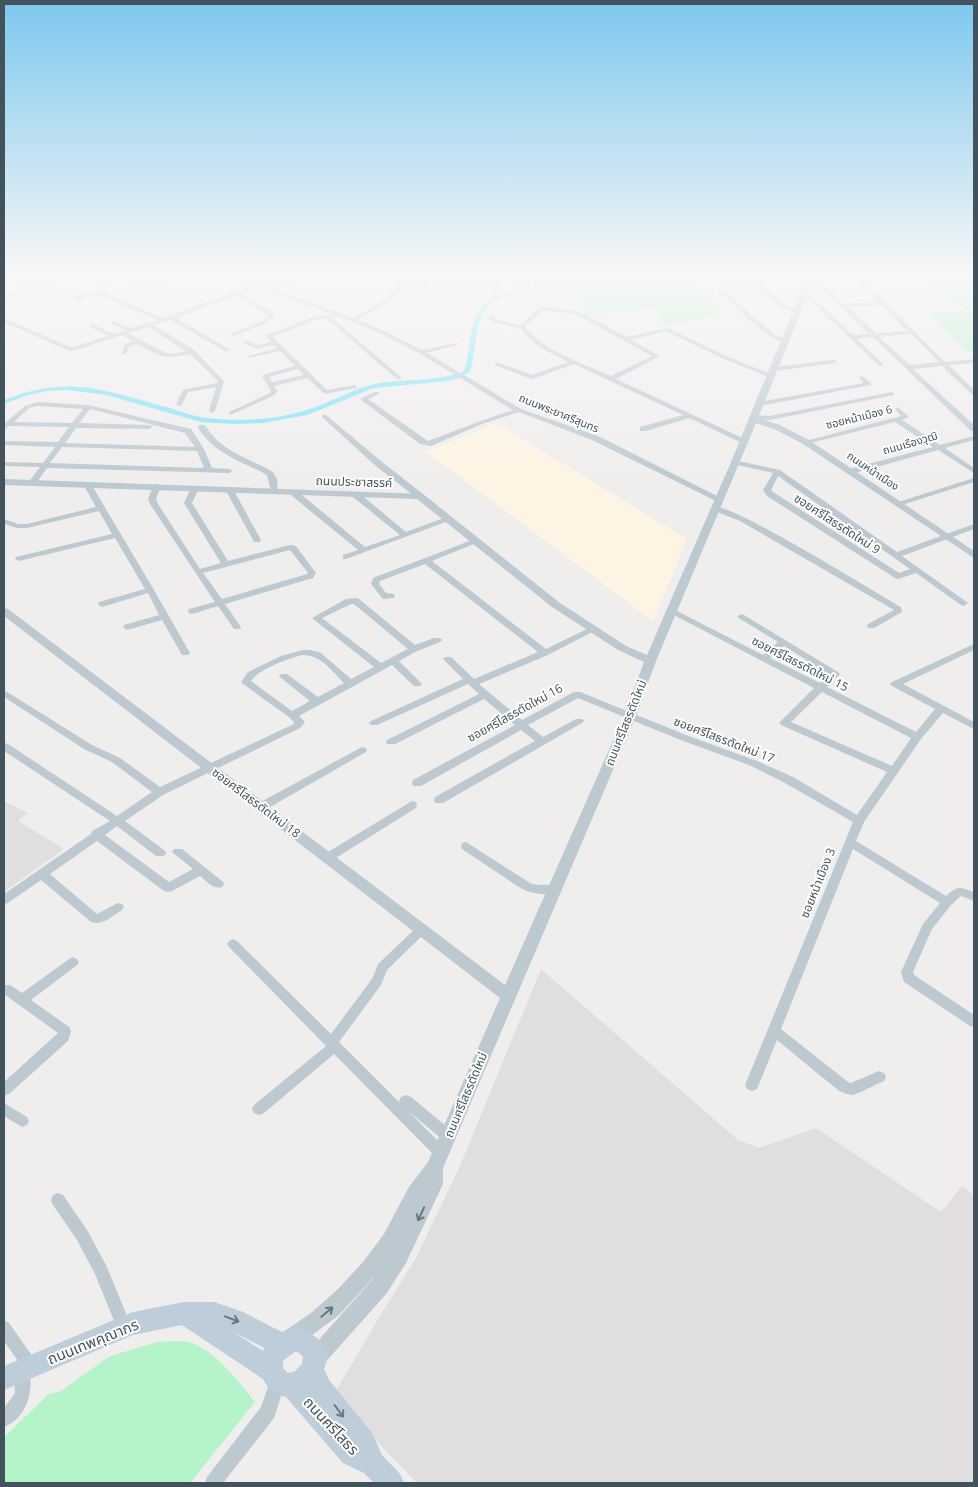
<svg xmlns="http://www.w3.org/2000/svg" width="978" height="1487" font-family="'Open Sans','Noto Sans Thai',sans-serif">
	<rect width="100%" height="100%" fill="#f0eded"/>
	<path fill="#fef4e3" d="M496 423 687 539 653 621 426 452Z"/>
	<path fill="#e1dedf" d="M4 801 28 813 18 821 64 849 4 892Z
		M541 969 738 1140 759 1148 816 1128 941 1212 962 1186 974 1195V1483H417L333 1396 387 1304 416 1258 459 1168Z"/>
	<path fill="#b5f4c9" d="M526 275H691L700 290 722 306 719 313 669 326 658 321 662 311 653 307 586 316 579 298 534 290V284Z
		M974 282V352H968L928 314 966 310 937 286Z
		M157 1342C167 1342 182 1340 192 1343 215 1351 240 1383 255 1402L190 1483H4V1437L49 1394 61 1391 110 1356Z"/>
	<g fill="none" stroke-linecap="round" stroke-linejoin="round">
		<path fill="#7de6f6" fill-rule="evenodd" d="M515 275H526L530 281 529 286C518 293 504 295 493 302 473 317 477 350 470 372L459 378 447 381 374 388 307 415 263 423 234 424 201 422 106 395 67 390 47 391 28 395 4 404V400C66 375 102 389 162 406 177 410 191 416 206 418 244 422 282 420 318 406 337 399 355 388 375 384 405 378 435 383 464 371 472 348 467 313 491 299 501 293 513 290 523 285L524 281 522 277Z"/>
		<path fill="#bcc9d1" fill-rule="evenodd" d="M10 275H18L37 284 64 275H73L4 299V295L31 286Z
			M85 275H94L113 283 108 284Z
			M149 275H157L144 279V277Z
			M174 275H183L153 287 127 281 130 279 153 283Z
			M223 275H232L273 289 296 275H303L278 291 353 318 384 300 400 286 394 283 389 275H395L398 281 404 284 414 277 423 275V277L491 282 499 285V287L494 291 491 289 493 287 490 286 418 280 404 289H418L426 284 429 286C423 296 411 292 401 292L388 302 358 320 382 330 422 350 457 343V345L427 353 521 409 598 436 723 499 722 501H716L592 440 519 412 482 424 431 446 420 444 361 400V398L375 392H379V394L368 399 428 441 478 422 513 410 419 353 378 332 340 317 332 318 401 377V379H397L326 318 315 320 273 337 327 390 354 385 356 386V388L325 394 307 378 274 386 277 391 275 395 233 414H229V412L270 393 271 391 262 376 263 375 295 366 280 351 249 358V356L277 348 274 345 256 349 243 343V341H247L257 345 271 342 266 336 267 335 312 317 332 314 258 288 241 294 273 312 275 316 266 323 234 336 229 335 262 321 269 316 268 314 236 296 176 318 229 349V351H225L170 320 154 325 194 350 224 381 215 411 212 413 209 411 216 387 188 392 181 406 176 405 183 390 217 383 218 381 190 354C164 360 160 356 137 344L129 347 126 354H122L124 345 133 341 122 335 76 350 69 351 4 322V318L6 319 70 347H73L108 336 90 327V325H94L114 334 125 330 112 324V322H116L131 328 157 320 98 294 76 300 74 299V297L99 290 162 318 252 286ZM148 327 186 351 173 354 166 353 128 333ZM298 369 304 375 272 382 269 377Z
			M328 275H334L328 281 325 279Z
			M713 275H720L727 279 750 275 785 305 800 311 797 313 781 307 748 280 726 283Z
			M852 275H858L945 362 974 359V363L949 365 974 390V396L942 366 913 369 974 425V431H971L873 337 857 339 883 364V366H879L802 293 807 292 853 335 869 334 824 291 806 282C817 277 836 296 844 304L878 302ZM882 305 907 331 876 333 848 307ZM911 334 939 362 910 365 879 337Z
			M920 275H927L935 282 974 280V284L934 286Z
			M718 289H722L775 335 786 340V342C771 343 731 303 718 291Z
			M541 306 578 311 627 337 668 328 728 357 773 375V377H769L724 359 665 331 631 340 660 356 616 379 749 441 742 443 689 418 646 431H640V427L683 415 574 364 532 379 495 365V363H499L532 375 569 362C550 353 532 345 520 328L492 322 488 317 491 315 496 320 521 325ZM542 310 575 314 652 356 611 376C584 364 543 351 525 327Z
			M834 360 836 361V363L774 371 771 369 774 367Z
			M862 376 871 383V385L759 406 756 404 759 402 864 383 859 378Z
			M892 392 894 393V395L770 420 754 419 751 417 754 415 770 416Z
			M37 402 88 405 191 429 204 449 212 468 229 469 233 471 229 473 47 468 35 485H29L28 483 40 467 4 466V462L43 463 55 447 4 445V441L58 442 69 427 9 426 4 429 5 423 25 406ZM37 406 83 409 72 423 14 422 29 408ZM90 409 185 433 195 447 65 443 76 428 149 429 153 427 149 425 79 423ZM62 447 197 451 204 468 50 463Z
			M898 407 909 417 902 420 940 445 974 436V440L945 448 974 468V473L938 450 855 473H849V469L933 447 895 422 806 444 802 442 901 416 895 409Z
			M322 415H326L382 462 423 494V498H417L376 466 322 417Z
			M199 425H205C221 452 247 457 273 472L277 479 278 493H275L271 491 267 475C242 461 213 454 198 427Z
			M733 460 780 470 897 552 974 524V529L902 556 968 603 964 606 961 605 916 573 898 579 895 578 767 496 763 490 773 473 733 464ZM778 476 910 569 899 573 773 492 771 490Z
			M974 478V482L902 505H899L895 503Z
			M84 482H90L91 484 154 590 190 653 188 655H182L162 620 127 630 123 627 124 625 159 615 148 593 102 607 98 604 99 602 145 589 115 538 19 561 15 559 16 557 112 534 99 511 27 528H17L4 524V519L18 524H27L96 507 83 484Z
			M154 484H157L161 486 156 499 158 504 200 569 221 563 184 503 191 488 195 486 199 488 192 503 228 561 290 545 296 546 316 573 313 578 225 604 241 627 240 629H234L218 606 192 614 189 613 188 611 189 609 215 602 150 504 148 499ZM290 550 308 573 307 574 222 599 203 573Z
			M226 487H232L233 489 261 540 260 542H254L253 540 225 489Z
			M291 491H297L365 547 400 535 353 497V493H359L406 532 444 518H447L451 520 346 559H343V555L358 550 291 495Z
			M712 506C734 504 873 591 901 607L902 612 874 628H868L867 626 868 624 894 610 740 521 712 510Z
			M472 540H475L479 542 432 561 546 649 589 628H595L596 630 548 655 479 684 522 720 574 692H580L686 735 757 761 793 777 857 815 887 772 781 725 779 723 814 688 668 612 669 610H675L763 655 778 642 737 617 741 614 744 615 838 672 840 674 827 687 916 732 935 709 892 686 890 684 892 682 974 644V650L903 684 974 722V729L943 713 921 739 864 822 856 841 946 896C958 885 960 887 974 892V901L961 896 951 905 932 929 913 972 914 975 974 1015V1027L970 1026 904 982 901 972 923 924 940 903 853 849 781 1029 848 1082 851 1083 879 1071 884 1073 886 1077 884 1081C876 1084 859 1094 852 1095 848 1095 843 1092 839 1091L777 1040 757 1089 752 1091 747 1089 745 1085 853 822 785 783 749 765 678 739 578 698 528 725 543 737 576 719H582L584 721 582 723 443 803H435L434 800 435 797 535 741 521 730 421 786H413L412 783 413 780 515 725 484 699 395 744H387L386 742 387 740 479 694 468 684 377 725H371L369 723 371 721 463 679 443 659 445 657H451L474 679 538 652 425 564 380 581 379 584 386 593 394 594 395 596 394 598 383 599 371 584 373 578ZM784 646 829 674 820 683 770 658ZM822 692 911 738 892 766 791 722Z
			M356 598 359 599 415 645 434 638H440L442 640 440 642 417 651 399 661 422 684 420 686H414L392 665 299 716 305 722 300 728 163 795 125 821 164 850 166 853 164 856H156L117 826 105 835 169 882 193 869 172 852 174 849H182L222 881 224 884 222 887C213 890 207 881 200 876L172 891 168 892 164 891 97 841 50 874 97 914 118 903 122 904 124 907 122 910C112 916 103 926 91 922L41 880 8 903 4 904V894L91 834 92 831 110 821 4 751V743L8 744 117 816 152 792 112 762 84 749 4 697V690L92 745 120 758 160 787 294 724V722L289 717 243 684 241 682 248 672 281 656 303 650H311L321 653 351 679 374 667 312 618 346 599ZM351 604H354L408 649 381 663 322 618ZM303 655C321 655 332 671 344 683L318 697 287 674H281L279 676 281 678 310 701 292 711 251 681C259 669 289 658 303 655Z
			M362 747 366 748 367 750 366 752 265 810H257L256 807 257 804Z
			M412 801 416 802 417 805 416 808 331 861H323L321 858 323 855Z
			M466 842 530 883C539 887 550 883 559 886L561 889 559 892C547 896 533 894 522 889L462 849 461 846 462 843Z
			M421 925 425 927 427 930 425 933 387 970 381 985 339 1042 400 1103 399 1101 401 1097 406 1095 411 1097 453 1132 455 1136 453 1140 448 1142 443 1140 408 1111 446 1149 448 1153 446 1157 441 1159 436 1157 334 1054 264 1113 259 1115 254 1113 252 1109 254 1105 326 1046 229 947 227 944 229 941 233 939 237 941 331 1034 372 979 378 964 417 927Z
			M73 957 77 959 79 962 77 965 31 1000 69 1027 71 1031 68 1041 9 1094 4 1096V1082L58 1033 4 994V985H10L22 993 69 959Z
			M4 1103 27 1117 29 1121 27 1125 22 1127 4 1116Z
			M58 1193 63 1195 87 1230 106 1265 132 1328 129 1333 124 1336 119 1333 95 1274 77 1240 53 1205 51 1200 53 1195Z
			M4 1320 9 1323 40 1367 38 1373 30 1374C33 1395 25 1419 4 1427V1408L15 1393 14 1371 16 1365 20 1364 4 1341Z
			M278 1373 284 1375 286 1381 274 1418 223 1483H205L207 1477 261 1407 272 1375Z"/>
		<path fill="#bcc9d1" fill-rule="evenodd" d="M808 275H816L758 418 780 425 809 440 974 551V558L803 444 774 429 756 423 656 661 636 716 443 1168V1184L406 1263 387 1293 322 1366 315 1369 308 1366 305 1359 308 1352 373 1279 376 1275 339 1315 296 1347 289 1350 282 1347 279 1340 282 1333 311 1313 338 1289 363 1262 384 1234 409 1187 428 1162 500 998 4 616V608L8 609 505 985 624 716 644 662 618 650 552 607 417 499 4 485V479L423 494 560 603 626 646 647 655 731 462Z"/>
		<path fill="#bdcdd9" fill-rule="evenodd" d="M184 1302H214L243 1312 282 1332 296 1327C315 1335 334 1344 324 1369L329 1380 372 1433 382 1455 400 1474 404 1483H374L364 1473 343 1463 286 1397C275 1395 267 1388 263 1379L182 1325 133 1335 4 1390V1366L133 1312ZM232 1331 264 1348 263 1351ZM296 1351 303 1356 302 1364 294 1372 288 1373 283 1368V1361Z"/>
	</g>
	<defs><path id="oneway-shaft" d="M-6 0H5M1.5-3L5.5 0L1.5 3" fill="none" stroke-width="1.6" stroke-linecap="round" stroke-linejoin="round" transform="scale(1.25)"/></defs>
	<g stroke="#677680">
		<use href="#oneway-shaft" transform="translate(421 1214) rotate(115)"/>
		<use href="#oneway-shaft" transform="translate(327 1312) rotate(-40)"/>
	</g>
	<g stroke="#687882">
		<use href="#oneway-shaft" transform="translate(232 1319) rotate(21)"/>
		<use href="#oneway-shaft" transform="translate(339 1411) rotate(53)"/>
	</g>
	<linearGradient id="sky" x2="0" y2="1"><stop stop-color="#7dc8ee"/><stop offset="0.57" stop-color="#f8f7f7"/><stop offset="1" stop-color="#f8f7f7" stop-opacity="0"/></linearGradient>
	<rect width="978" height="483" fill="url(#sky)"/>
	<g text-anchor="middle" stroke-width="4" stroke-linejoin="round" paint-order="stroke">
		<g font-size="11" fill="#43535d" stroke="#fff">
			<text transform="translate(559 413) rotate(22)" y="4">ถนนพระยาศรีสุนทร</text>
			<text transform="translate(859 417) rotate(-14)" y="4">ซอยหน้าเมือง 6</text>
			<text transform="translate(910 443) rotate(-16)" y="4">ถนนเรืองวุฒิ</text>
			<text transform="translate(873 471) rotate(34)" y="4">ถนนหน้าเมือง</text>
		</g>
		<g font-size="12" fill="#43535d" stroke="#fff">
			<text transform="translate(354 482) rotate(2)" y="4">ถนนประชาสรรค์</text>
			<text transform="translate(837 524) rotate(33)" y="4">ซอยศรีโสธรตัดใหม่ 9</text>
			<text transform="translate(800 664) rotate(27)" y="4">ซอยศรีโสธรตัดใหม่ 15</text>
			<text transform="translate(515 713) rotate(-29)" y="4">ซอยศรีโสธรตัดใหม่ 16</text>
			<text transform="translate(626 723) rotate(-68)" y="4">ถนนศรีโสธรตัดใหม่</text>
			<text transform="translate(724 740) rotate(21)" y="4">ซอยศรีโสธรตัดใหม่ 17</text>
			<text transform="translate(256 803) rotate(37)" y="4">ซอยศรีโสธรตัดใหม่ 18</text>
			<text transform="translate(818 883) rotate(-68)" y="4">ซอยหน้าเมือง 3</text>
			<text transform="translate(466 1095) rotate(-67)" y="4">ถนนศรีโสธรตัดใหม่</text>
		</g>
		<g font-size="15" fill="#43535d" stroke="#fff">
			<text transform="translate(93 1342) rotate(-22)" y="5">ถนนเทพคุณากร</text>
			<text transform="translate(331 1426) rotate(47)" y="5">ถนนศรีโสธร</text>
		</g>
	</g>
	<rect width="978" height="1487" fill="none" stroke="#43535d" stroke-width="10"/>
</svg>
